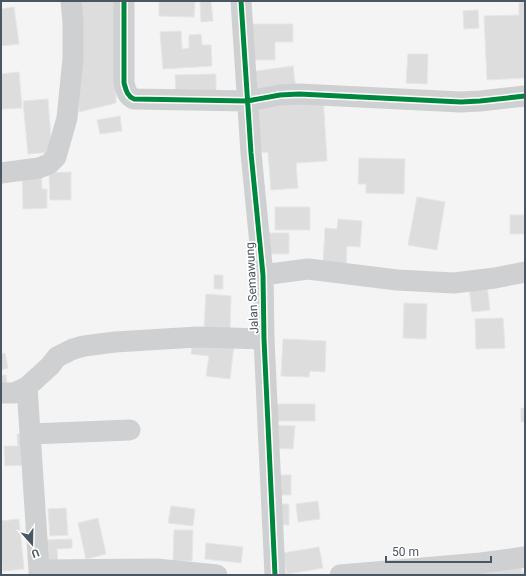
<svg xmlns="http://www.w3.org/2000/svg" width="526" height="576" font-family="Roboto,sans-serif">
	<rect width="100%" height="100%" fill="#f4f4f4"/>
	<path fill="#ddddde" stroke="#e5e6e7" d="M77 1H115L116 103 79 112Z
		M159 1H195L194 17 159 16Z
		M211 1 213 21 201 22 200 2Z
		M525 2V78L487 80 484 16 519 15V3Z
		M14 7 19 44 1 46V9Z
		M478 10 479 28 464 29 463 11Z
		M252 24H293V42H275V60H252Z
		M181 31 182 49 189 48V35L201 34 202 45H211L212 66 163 69 160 32Z
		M408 54H428L427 84 406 83Z
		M293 66 296 91 252 97 249 72Z
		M19 72 22 108 1 109V74Z
		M216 74V93L176 94 175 75Z
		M323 96 327 161 296 163 298 188 271 190 268 152 255 153 251 101Z
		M48 99 52 152 28 154 23 101Z
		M120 116 122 131 100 134 97 120Z
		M359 158 405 159 404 194 366 193V184H358Z
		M41 171 42 189H47V208L23 209 22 172Z
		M71 172V200H50L49 173Z
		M417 197 445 202 437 250 408 245Z
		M275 207H310V230H275Z
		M510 215H525V234H510Z
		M338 219 362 221 360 247 347 246 346 267 323 266 325 228 337 229Z
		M263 233H289V254H263Z
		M214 275H223V289H214Z
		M487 285 490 310 472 312 469 287Z
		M206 294 231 296 230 329 204 328Z
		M404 303 427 304 426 339 403 338Z
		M503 318 505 348 476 349 475 319Z
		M283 339 326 341 325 372 310 371 309 377 281 376Z
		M193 340 234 345 230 379 206 376 209 356 191 354Z
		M5 353 8 368 1 370V354Z
		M1 375H6L7 387 1 388Z
		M273 404H315V421H273Z
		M521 408H525V422H521Z
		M276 425 295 426 293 449 274 448Z
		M17 434H27L29 465 5 466 4 446H18Z
		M275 475H291V495H274Z
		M318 501 320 519 298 522 296 504Z
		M276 504H289V525H276Z
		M171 506 195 509 193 526 168 523Z
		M66 508 68 535 50 536 48 509Z
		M98 518 106 554 86 559 78 523Z
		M19 519 24 569 3 571 1 556V521Z
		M174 530H193L192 561H173Z
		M72 539V548L57 549 58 564 47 565 45 540Z
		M206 543 243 547 241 563 205 559Z
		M319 547 323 568 287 574 283 553Z
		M522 565V572L525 571V575H469V569Z"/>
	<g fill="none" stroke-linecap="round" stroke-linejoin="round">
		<path stroke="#ced0d2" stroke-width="21" d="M124 1V83C126 90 127 96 134 99L247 101 280 95 299 94 461 102 480 101 525 96
			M241 1 251 153 263 275 264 339 275 575
			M1 173 39 168 49 164 56 157 67 118 73 58V23L71 1
			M263 275 308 269 397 280 454 283 495 278 525 272
			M27 387 39 570V575
			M1 393H14L27 387 50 366 57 357 73 349 84 346 115 342 197 337 264 339
			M31 434 130 430
			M39 570 156 569 217 575
			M340 575 481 563 525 557"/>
		<g stroke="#fff" stroke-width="8">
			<path id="cycleway" d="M124 1V83C126 90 127 96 134 99L247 101 280 95 299 94 461 102 480 101 525 96
				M241 1 251 153 263 275 264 339 275 575"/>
		</g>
		<use href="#cycleway" stroke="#00873e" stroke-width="5"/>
	</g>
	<g text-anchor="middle" stroke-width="3.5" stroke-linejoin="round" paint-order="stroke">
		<g font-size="12" fill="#4a5661" stroke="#fff">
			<text transform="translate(252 288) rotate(-93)" y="4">Jalan Semawung</text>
		</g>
	</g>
	<rect width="526" height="576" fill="none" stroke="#4a5661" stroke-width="4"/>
	<g transform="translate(32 544) rotate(160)" stroke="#ffffff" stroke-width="3" paint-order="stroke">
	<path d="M0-3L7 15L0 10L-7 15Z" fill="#4a5661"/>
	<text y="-6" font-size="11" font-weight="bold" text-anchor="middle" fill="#4a5661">U</text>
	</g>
	<path d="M386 556v6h105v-6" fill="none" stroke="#4a5661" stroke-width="2"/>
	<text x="392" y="556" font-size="12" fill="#4a5661" stroke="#ffffff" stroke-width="3" paint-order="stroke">50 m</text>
</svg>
